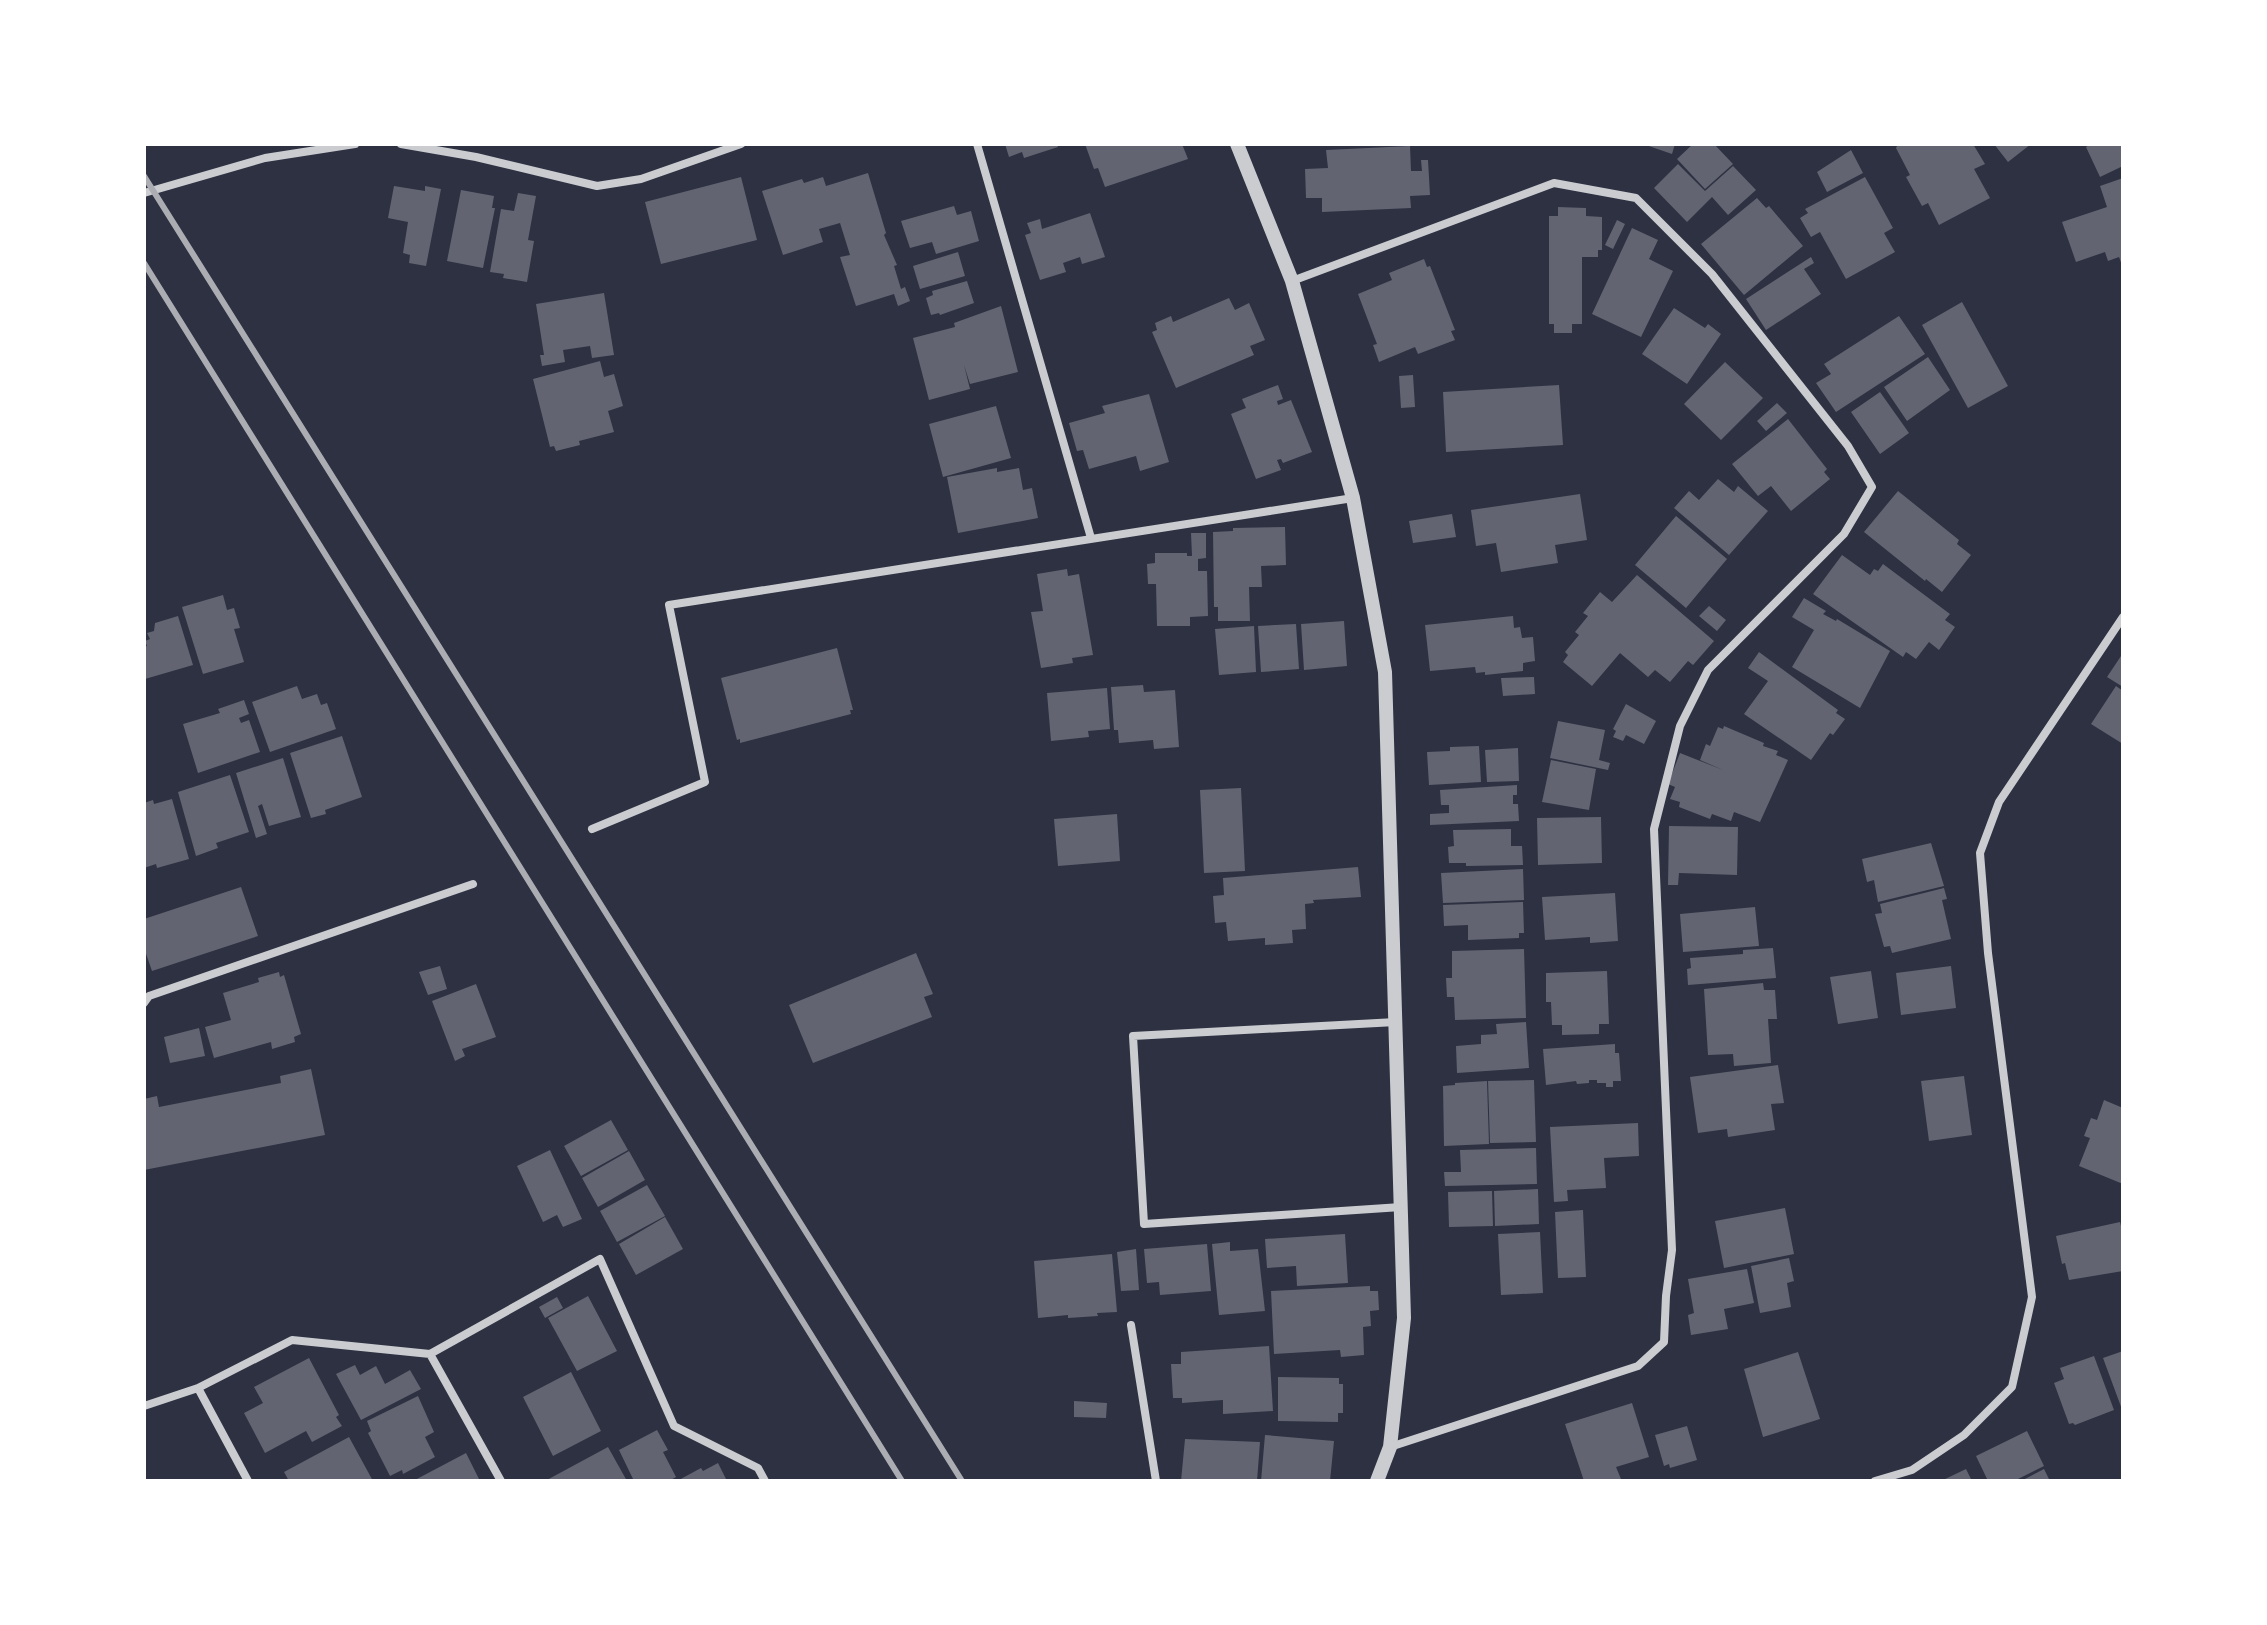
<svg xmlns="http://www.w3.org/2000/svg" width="2267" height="1625" font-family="'Varela Round',sans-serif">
	<rect width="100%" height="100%" fill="#2d3142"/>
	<path fill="#626471" d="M1005 144H1057L1058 147 1024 158 1022 152 1009 157Z
		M1085 144H1182L1188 159 1105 187 1098 168 1094 169Z
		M1643 144H1675L1672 154Z
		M1693 144H1714L1733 164 1705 189 1677 159Z
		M1898 144H1973L1985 164 1974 169 1990 198 1939 225 1928 203 1922 206 1906 177 1910 175 1896 148Z
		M1994 144H2031L2008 162Z
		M2091 144H2123V166L2100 177 2086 147Z
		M1410 146 1411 171H1422L1421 160H1428L1430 195 1410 196 1411 208 1322 212V198H1306L1305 169 1328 168 1326 150Z
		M1851 150 1863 173 1827 192 1817 172Z
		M1678 164 1705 191 1733 166 1756 190 1728 215 1712 197 1687 222 1654 188Z
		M868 173 886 233 884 235 897 265 894 266 901 289 905 287 910 301 898 306 894 294 856 306 840 257 850 255 840 223 819 229 823 242 783 255 762 191 802 179 804 183 823 177 826 186Z
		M741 177 757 240 661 264 645 202Z
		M1865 177 1893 228 1884 233 1895 252 1846 279 1820 232 1811 237 1800 218 1808 213 1805 209Z
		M2123 178V268L2119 257 2108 261 2105 252 2076 262 2062 222 2107 207 2100 186Z
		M394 186 425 191V186L441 189 426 266 409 263 410 255 403 253 408 222 388 218Z
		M461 190 494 196 492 208H495L483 268 447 261Z
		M518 193 536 196 528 240 534 241 527 282 503 278 504 274 490 272 501 209 514 211Z
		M1757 198 1766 208 1769 206 1803 246 1744 295 1701 244Z
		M954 206 957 215 971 211 979 241 936 254 932 242 910 248 901 221Z
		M1558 207 1586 208V216L1602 217V250H1598V257H1582V324H1572V333H1554V324H1549V216H1558Z
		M1090 213 1105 257 1082 264 1080 257 1063 263 1066 272 1040 280 1025 235 1031 233 1027 223 1040 219 1042 229Z
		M1617 220 1625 224 1613 249 1605 245Z
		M1632 228 1658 240 1649 259 1673 271 1641 337 1592 314Z
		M958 252 965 276 920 289 913 266Z
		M1811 257 1814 263 1804 269 1821 294 1766 330 1746 299Z
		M1424 259 1427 267 1430 266 1455 330 1451 331 1455 340 1418 354 1415 347 1379 362 1373 345 1377 344 1358 294 1392 280 1389 273Z
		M967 281 974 303 940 315 939 313 931 315 926 298 933 295 932 291Z
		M604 293 614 355 592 358 590 346 563 350 565 362 542 366 540 355H544L536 304Z
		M1229 298 1235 310 1249 303 1265 340 1250 346 1254 355 1176 388 1152 332 1157 330 1155 323 1171 316 1173 322Z
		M1962 302 2008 386 1968 408 1922 325Z
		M1001 306 1018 372 970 384 964 365 970 389 929 400 913 338 955 327 954 323Z
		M1674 308 1705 328 1708 324 1721 334 1687 384 1642 354Z
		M1899 316 1925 354 1836 412 1816 383 1831 374 1824 364Z
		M1928 357 1950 390 1907 421 1884 387Z
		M600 361 604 377 614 374 623 406 608 411 614 432 579 441 580 445 556 451 554 446 550 447 533 379Z
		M1725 362 1763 398 1721 440 1684 404Z
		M1413 375 1415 407 1401 408 1399 376Z
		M1278 385 1283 399 1277 401 1278 405 1291 400 1312 452 1283 463 1281 459 1277 460 1281 470 1256 479 1231 414 1246 408 1242 399Z
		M1559 385 1563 445 1446 452 1443 392Z
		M1880 392 1909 433 1880 454 1851 412Z
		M1149 394 1169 462 1140 471 1136 456 1089 469 1083 450 1077 451 1069 423 1105 413 1102 406Z
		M1777 403 1787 413 1766 431 1757 421Z
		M996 406 1011 458 943 477 929 424Z
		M1788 419 1827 469 1824 472 1830 479 1791 511 1771 486 1758 496 1732 464Z
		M997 468V472L1019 468 1023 490 1032 488 1038 518 958 533 947 477Z
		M1718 479 1734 492 1738 486 1768 511 1729 555 1674 508 1689 491 1699 500Z
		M1898 491 1959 540 1957 544 1971 555 1942 592 1926 579 1925 581 1864 532Z
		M1580 494 1587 540 1555 545 1558 563 1501 572 1496 543 1476 546 1471 510Z
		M1452 514 1456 537 1413 543 1409 521Z
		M1676 516 1727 559 1686 608 1635 565Z
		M1285 527 1286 565 1261 566 1262 587H1249L1250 621H1218V607H1214L1213 532 1233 531V528Z
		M1191 533H1206V558L1198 559V571H1207L1208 616 1190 617V626H1157L1156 584H1148L1147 564 1155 563V553H1187V556H1192Z
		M1842 555 1870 575 1874 569 1878 571 1883 564 1950 614 1945 620 1955 627 1939 650 1929 642 1916 659 1906 652 1903 657 1813 594Z
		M1067 569 1068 576 1079 574 1093 655 1072 658 1073 663 1041 668 1031 612 1043 611 1037 574Z
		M1637 575 1714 641 1693 665 1688 661 1670 682 1655 670 1648 677 1620 653 1592 686 1563 662 1568 655 1565 652 1579 635 1575 632 1588 616 1583 613 1600 592 1612 602Z
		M223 595 227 610 234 608 240 628 234 629 244 662 203 674 182 607Z
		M1804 598 1826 611 1823 614 1836 621 1837 619 1890 651 1860 708 1792 667 1814 630 1792 617Z
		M1709 606 1726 620 1717 631 1699 616Z
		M178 616 193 665 145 679 144 647 147 646 145 641 150 639 147 633 154 631 155 623Z
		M1513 616 1514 628 1520 627 1522 638 1533 637 1535 661 1523 663V671L1485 675V672L1476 673 1475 667 1430 671 1425 625Z
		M1344 621 1347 666 1304 670 1301 624Z
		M1296 624 1299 669 1261 672 1258 626Z
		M1254 626 1256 672 1219 675 1215 629Z
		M837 648 853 710H850L851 714 740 743V739L737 740 721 678Z
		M1759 652 1838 710 1836 713 1845 719 1833 735 1830 733 1811 760 1744 714 1768 681 1748 668Z
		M2123 653V687L2107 677Z
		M1534 677 1535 694 1503 696 1501 678Z
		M1143 685 1144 692 1175 690 1179 747 1154 749 1153 740 1119 743 1118 730H1114L1111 687Z
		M297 686 302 699 317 694 321 705 327 703 336 729 270 752 252 702Z
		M2116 686 2123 691V744L2091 724Z
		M1107 688 1110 729 1088 731 1089 737 1051 741 1047 693Z
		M244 700 249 714 239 718 241 723 249 720 260 752 198 773 183 724 220 713 218 709Z
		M1626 704 1656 721 1644 744 1626 735 1623 741 1613 737 1616 731 1613 729Z
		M1558 721 1605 730 1599 760 1610 763 1608 770 1550 758Z
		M1724 726 1764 743 1763 746 1778 751 1776 755 1788 760 1760 822 1734 812 1731 821 1712 814 1710 819 1679 807 1680 802 1670 799 1675 787 1668 784 1680 753 1723 770 1700 760 1706 744 1710 746 1718 727 1723 729Z
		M342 736 362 797 325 810 326 814 311 818 290 753Z
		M1479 746 1481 782 1429 785 1427 752 1450 751V747Z
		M1518 748 1519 781 1487 782 1485 750Z
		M283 758 301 817 269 826 262 804 258 806 267 834 256 838 236 773Z
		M1551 760 1596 769 1589 810 1542 802Z
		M230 775 249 832 216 843 218 848 196 856 178 792Z
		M1517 785V795H1513V804H1518L1519 821 1430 825V814L1449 813V805H1441L1440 790Z
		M1241 788 1245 871 1204 873 1200 790Z
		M172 799 189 859 157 868 156 864 144 868V803L153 800 154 804Z
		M1117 814 1120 861 1058 866 1054 819Z
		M1601 817 1602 863 1538 865 1537 818Z
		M1669 826 1738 827 1737 875 1679 873 1678 885H1668Z
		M1511 829V846H1522L1523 865 1466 866V863H1449L1448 847 1454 846 1453 830Z
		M1931 843 1944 886 1878 902 1874 880 1867 882 1862 859Z
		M1358 867 1361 897 1313 900 1314 903 1305 904 1306 929 1292 930 1293 943 1265 945V938L1228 941 1226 922 1215 923 1213 896 1224 895 1223 878Z
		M1523 869 1524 900 1443 903 1441 873Z
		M241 887 258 936 152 971 144 948V919Z
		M1944 888 1947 899 1942 900 1951 939 1892 953 1890 946 1884 947 1875 914 1882 913 1880 904Z
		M1615 893 1618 941 1590 943V937L1545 940 1542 897Z
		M1523 902 1524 933H1519V938L1468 940V925L1444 926 1443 905Z
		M1755 907 1759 946 1683 952 1680 914Z
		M1773 948 1776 978 1688 985 1687 969 1691 968 1690 958 1743 954V950Z
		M1524 949 1526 1018 1455 1020 1454 997H1447L1446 978H1452V951Z
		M916 953 933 994 924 997 932 1017 813 1063 789 1005Z
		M440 966 447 989 428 995 419 972Z
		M1951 966 1956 1008 1901 1015 1896 973Z
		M1607 971 1609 1024H1599V1034L1562 1035V1025H1552L1551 1002H1546V973Z
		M1871 971 1878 1018 1838 1024 1830 977Z
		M279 972 280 977 284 975 301 1034 294 1037 295 1042 272 1049 271 1042 214 1058 205 1027 231 1020 223 993 259 982 258 978Z
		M1763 983 1764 990H1775L1777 1019H1768L1771 1063 1734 1066 1733 1054 1708 1055 1704 989Z
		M476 984 496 1037 462 1049 465 1056 455 1061 432 1001Z
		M1526 1022 1529 1068 1457 1073 1456 1046 1481 1044V1035L1497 1034 1496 1024Z
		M199 1028 205 1056 170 1063 164 1037Z
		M1615 1044V1053H1619L1621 1081H1613V1087H1606V1083H1597V1080H1589V1083L1577 1084 1576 1081 1546 1085 1543 1049Z
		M1778 1065 1784 1103 1771 1104 1775 1130 1728 1137 1727 1129 1698 1133 1690 1077Z
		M311 1069 325 1135 144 1170V1099L157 1096 159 1107 281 1083 280 1076Z
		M1964 1076 1972 1135 1929 1141 1921 1081Z
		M1534 1080 1536 1142 1490 1143 1488 1081Z
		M1487 1081 1489 1144 1444 1146 1443 1086 1455 1085V1083Z
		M2104 1100 2123 1108V1184L2079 1166 2090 1138 2084 1136 2091 1118 2097 1120Z
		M611 1120 628 1150 581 1176 564 1146Z
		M1638 1123 1639 1156 1604 1158 1606 1188 1567 1190 1568 1201 1554 1202 1550 1127Z
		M1536 1148 1537 1184 1445 1186 1444 1172H1461L1460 1150Z
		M550 1150 582 1219 563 1227 557 1215 543 1222 517 1166Z
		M629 1151 645 1180 598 1207 582 1178Z
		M647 1185 665 1216 617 1242 600 1211Z
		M1538 1189 1539 1224 1495 1226 1494 1191Z
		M1492 1191 1493 1226 1449 1227 1448 1192Z
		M1785 1208 1794 1254 1724 1268 1715 1221Z
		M1583 1210 1586 1277 1558 1278 1555 1212Z
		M665 1217 683 1249 636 1275 619 1244Z
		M2120 1222 2123 1234V1271L2069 1280 2065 1263 2062 1264 2056 1236Z
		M1540 1232 1543 1293 1501 1295 1498 1234Z
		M1345 1234 1348 1283 1297 1286 1296 1266 1267 1268 1265 1239Z
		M1230 1242V1251L1258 1249 1265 1311 1219 1315 1212 1244Z
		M1207 1244 1211 1291 1160 1295 1159 1282 1147 1283 1144 1249Z
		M1136 1249 1139 1290 1121 1291 1117 1252Z
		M1112 1254 1117 1312 1097 1313 1098 1316 1068 1318V1315L1038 1318 1034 1261Z
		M1789 1258 1794 1281 1787 1283 1791 1307 1760 1313 1751 1266Z
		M1747 1269 1754 1303 1724 1309 1728 1329 1691 1335 1688 1315 1694 1313 1688 1279Z
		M1370 1286V1291H1378L1379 1310 1370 1311 1371 1326 1363 1327 1364 1355 1341 1357 1340 1350 1274 1354 1271 1291Z
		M588 1296 617 1351 577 1371 548 1318Z
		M557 1297 563 1308 545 1318 539 1307Z
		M1269 1346 1273 1411 1223 1414V1400L1182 1403V1398H1173L1171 1364H1181V1352Z
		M2123 1351V1412L2103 1358Z
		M1798 1352 1820 1419 1763 1437 1744 1369Z
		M2094 1356 2114 1410 2075 1425 2073 1423 2069 1424 2054 1383 2064 1379 2060 1368Z
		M309 1358 339 1415 336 1417 342 1426 312 1442 306 1431 265 1453 244 1413 263 1403 254 1387Z
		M355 1365 360 1375 376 1366 385 1384 410 1370 421 1389 361 1420 336 1374Z
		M571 1372 601 1431 553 1456 523 1397Z
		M1278 1377 1339 1378V1384H1343V1413H1338V1422L1278 1421Z
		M418 1396 434 1432 425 1437 435 1457 403 1474 402 1470 390 1476 368 1433 371 1431 367 1421Z
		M1074 1401 1107 1403 1106 1418 1074 1417Z
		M1632 1403 1649 1457 1616 1467 1621 1479 1584 1481 1565 1424Z
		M1687 1426 1697 1460 1670 1468 1669 1464 1664 1466 1655 1435Z
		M657 1430 668 1450 663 1452 676 1477 669 1481H634L619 1450Z
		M2027 1431 2044 1466 2014 1481H1988L1976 1456Z
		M1265 1435 1334 1441 1330 1481H1261Z
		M349 1437 373 1481H289L284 1472Z
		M1185 1439 1260 1442 1257 1481H1181Z
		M608 1447 627 1481H545Z
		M466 1453 480 1481H413Z
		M718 1463 727 1481H677L701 1468 703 1471Z
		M1966 1469 1972 1481H1941Z
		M2044 1469 2050 1481H2021Z"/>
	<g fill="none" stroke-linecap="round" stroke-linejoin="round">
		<path stroke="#caccd0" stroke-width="8" d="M401 144 476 157 597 186 641 179 741 144
			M977 144 1091 538
			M144 193 265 158 355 144
			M1292 281 1554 183 1636 198 1712 274 1848 446 1872 487 1844 534 1708 670 1680 726 1654 829 1672 1250 1666 1296 1664 1342 1638 1366 1390 1447
			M592 829 705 782 669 605 1353 498
			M144 1003 149 996 473 884
			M1396 1022 1133 1036 1144 1224 1401 1207
			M1131 1325 1156 1481
			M430 1354 501 1481
			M198 1388 248 1481
			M144 1406 198 1388 292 1340 430 1354 600 1259 674 1426 758 1468 765 1481
			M1875 1481 1912 1470 1964 1435 2012 1387 2032 1297 1988 953 1980 853 1999 802 2123 617"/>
		<path stroke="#caccd0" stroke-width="14" d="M1237 144 1292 281 1353 498 1385 672 1404 1318 1390 1447 1377 1481"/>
		<path stroke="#abadb3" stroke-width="6" d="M144 176 962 1481
			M144 263 902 1481"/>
	</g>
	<rect width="2267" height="1625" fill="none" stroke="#ffffff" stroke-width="292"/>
</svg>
